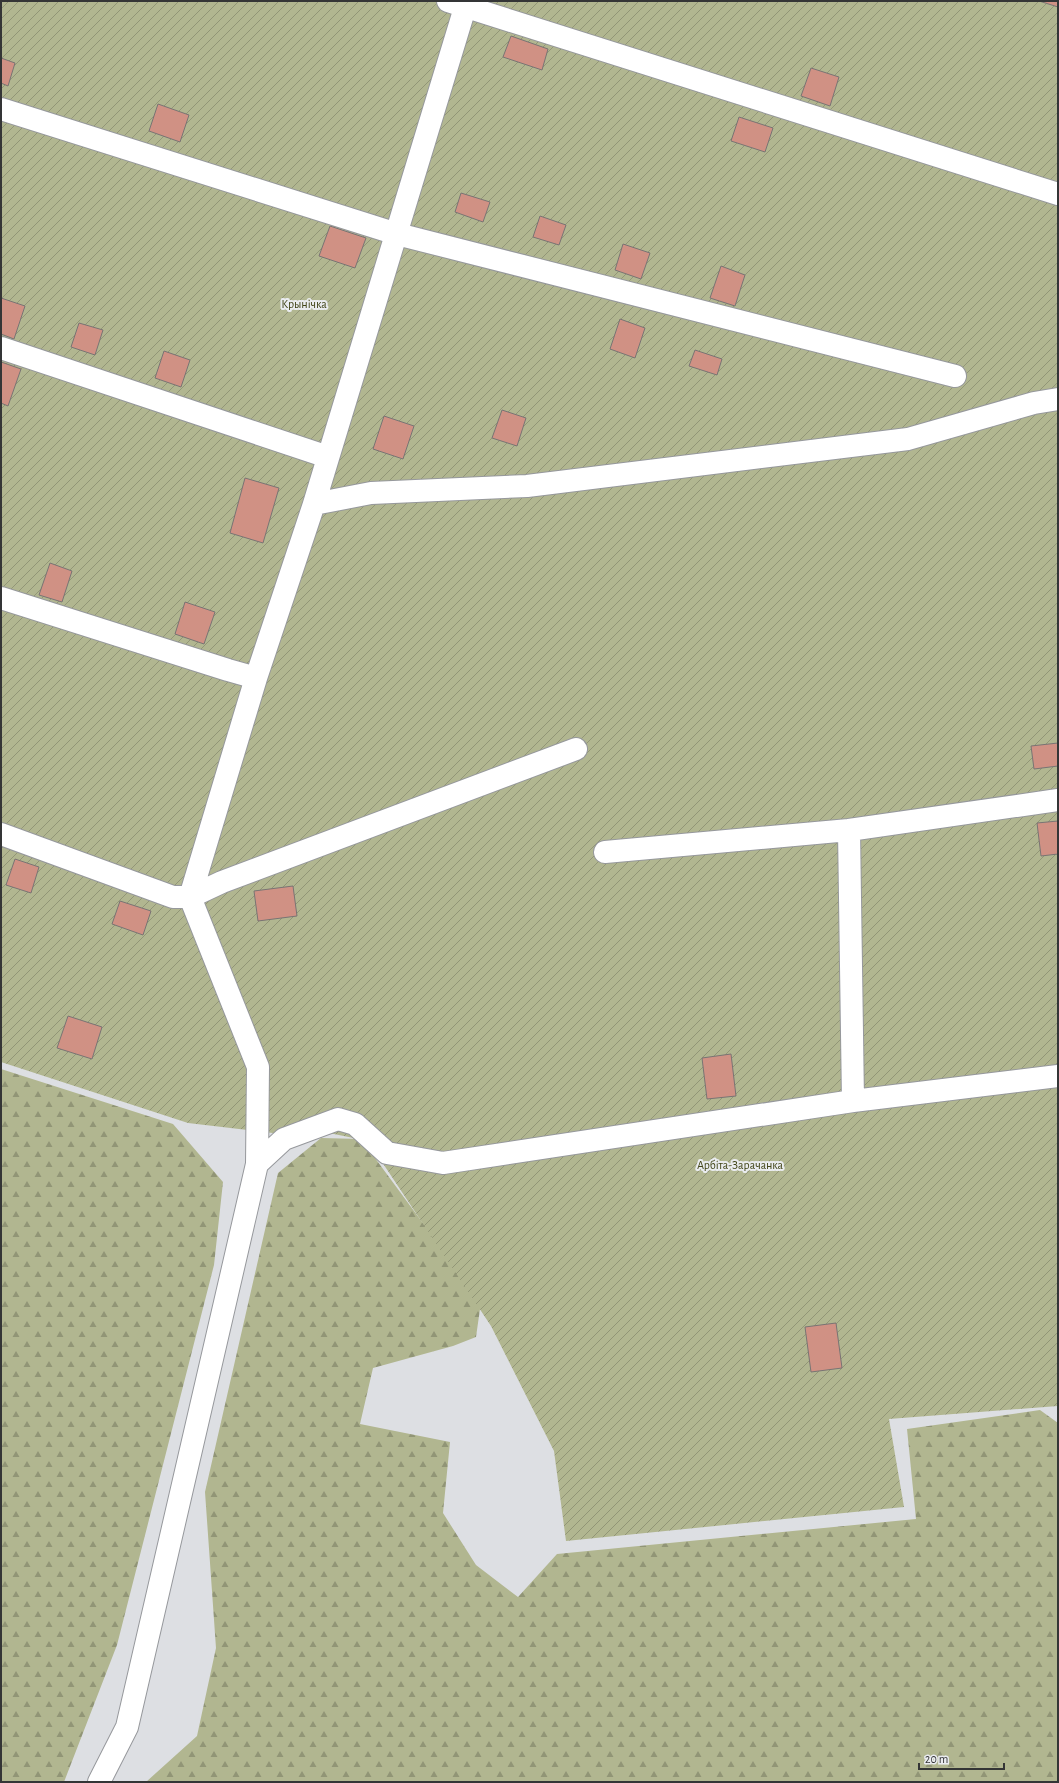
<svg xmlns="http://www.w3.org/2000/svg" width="1059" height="1783" font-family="'Alegreya Sans',sans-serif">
	<defs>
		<pattern id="forest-firs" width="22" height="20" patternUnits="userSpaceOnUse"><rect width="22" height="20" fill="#b1b690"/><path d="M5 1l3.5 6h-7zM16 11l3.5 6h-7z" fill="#919576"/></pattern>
		<pattern id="garden-furrows" width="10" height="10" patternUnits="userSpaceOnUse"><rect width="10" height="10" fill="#b1b690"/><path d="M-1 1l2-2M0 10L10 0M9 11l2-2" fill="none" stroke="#919576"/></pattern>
	</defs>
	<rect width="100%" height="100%" fill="#dddfe3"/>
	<path fill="url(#forest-firs)" d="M1 1069 173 1124 223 1182 214 1265 117 1645 64 1782H1Z
		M321 1138 361 1139 481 1302 476 1337 453 1346 373 1368 360 1424 450 1442 443 1513 476 1565 518 1597 557 1554 916 1519 907 1429 1040 1410 1058 1423V1782H146L197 1736 216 1648 205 1492 278 1173Z"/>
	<path fill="url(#garden-furrows)" d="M1 1H1058V1406L889 1419 904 1507 566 1541 554 1451 491 1326 368 1141 334 1134H281L188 1123 1 1062Z"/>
	<path fill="#d09184" stroke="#797473" d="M1039 1H1058V7Z
		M511 36 548 49 542 70 503 57Z
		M1 58 15 63 8 86 1 83Z
		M811 68 839 77 830 106 801 96Z
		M158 104 189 115 180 142 149 131Z
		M739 117 773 128 765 152 731 141Z
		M461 193 490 202 483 222 455 212Z
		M540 216 566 225 559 245 533 237Z
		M330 226 366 238 355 268 319 256Z
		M623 244 650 253 641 279 615 270Z
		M721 266 745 275 735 306 710 298Z
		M1 298 25 306 14 339 1 334Z
		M620 319 645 328 635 358 610 349Z
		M79 323 103 330 95 355 71 347Z
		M695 350 722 359 717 375 689 366Z
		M164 351 190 360 181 387 155 378Z
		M1 362 21 369 8 406 1 403Z
		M502 410 526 418 517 446 492 438Z
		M384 416 414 426 403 459 373 449Z
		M245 478 279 488 263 543 230 533Z
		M50 563 72 571 62 602 39 595Z
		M185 602 215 612 204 644 175 634Z
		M1058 743V766L1034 769 1031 746Z
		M1058 821V854L1041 856 1037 823Z
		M15 859 39 867 31 893 6 885Z
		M293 886 297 916 258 921 254 891Z
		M120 901 151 911 143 935 112 924Z
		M68 1016 102 1027 92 1059 57 1048Z
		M731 1054 736 1096 707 1099 702 1058Z
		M836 1323 842 1368 811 1372 805 1327Z"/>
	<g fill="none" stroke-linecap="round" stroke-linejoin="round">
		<g stroke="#96989c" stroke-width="24">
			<path id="minor" d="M448 1 1058 194
				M1 109 397 234 955 376
				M1 348 328 457
				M314 504 371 493 527 486 908 439 1034 403 1058 399
				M1 598 228 670 256 678
				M1 834 173 897H190L222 882 576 749
				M605 852 849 830
				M853 1101 849 830 1058 800
				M257 1164 284 1139 338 1119 355 1124 387 1153 443 1163 853 1101 1058 1076
				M99 1782 127 1727 257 1164 258 1067 190 897 256 678 314 504 467 1"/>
		</g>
		<use href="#minor" stroke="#fff" stroke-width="22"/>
	</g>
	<g text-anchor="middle" stroke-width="4" stroke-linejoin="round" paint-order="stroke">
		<g font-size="12" fill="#404417" stroke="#eaecf0">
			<text x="304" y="308">Крынічка</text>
			<text x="740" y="1169">Арбіта-Зарачанка</text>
		</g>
	</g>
	<rect width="1059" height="1783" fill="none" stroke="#343536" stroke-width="4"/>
	<path d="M919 1763v6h85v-6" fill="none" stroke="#343536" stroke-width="2"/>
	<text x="925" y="1763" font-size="12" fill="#343536" stroke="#eaecf0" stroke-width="3" paint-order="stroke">20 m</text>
</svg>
